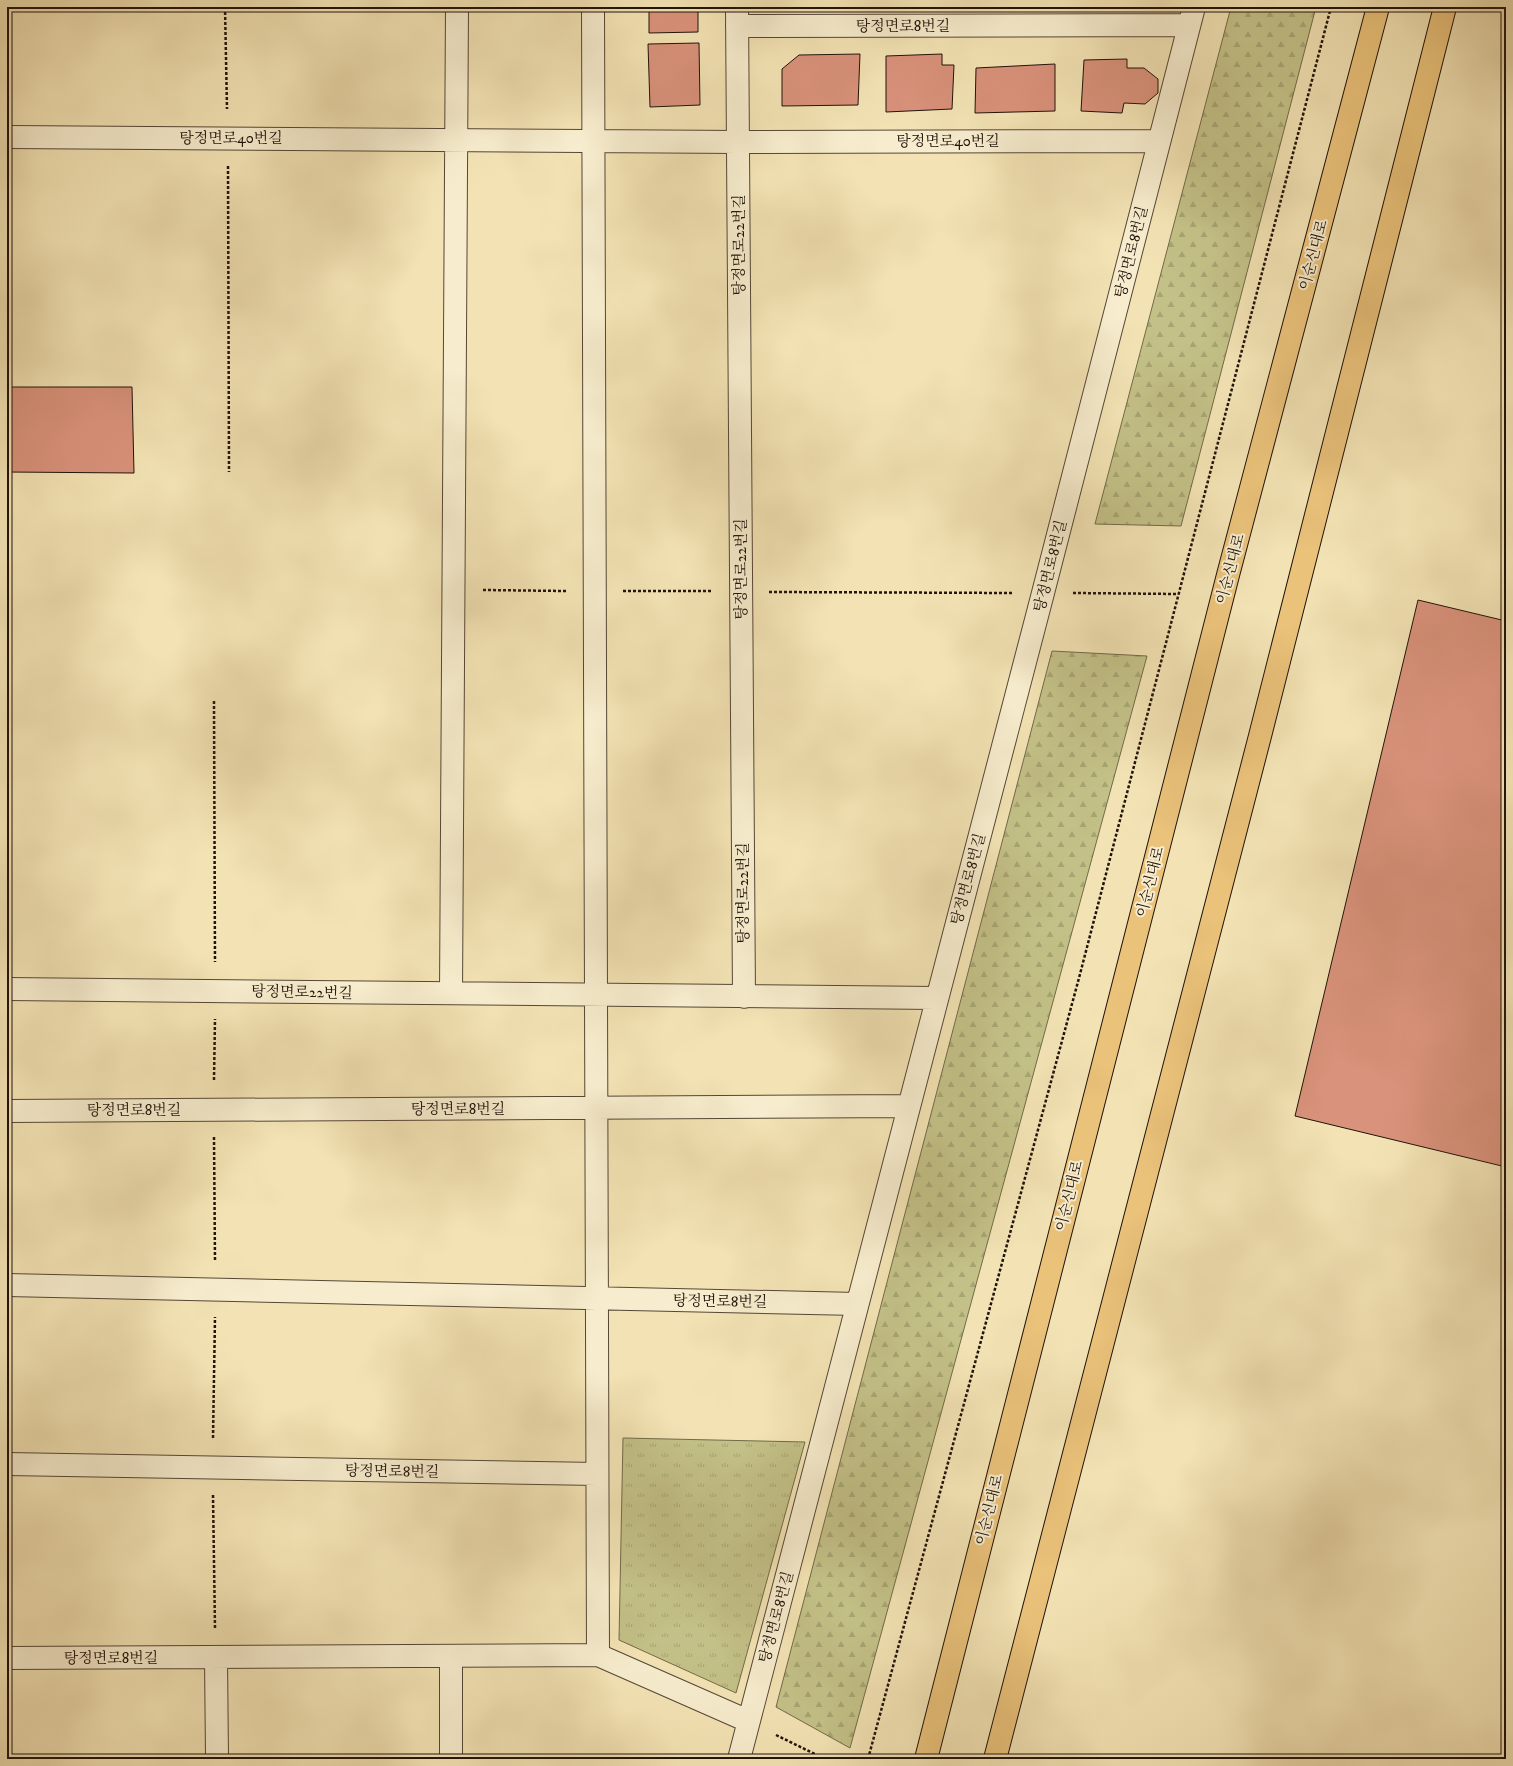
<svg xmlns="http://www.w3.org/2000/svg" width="1513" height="1766" font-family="'IM FELL DW Pica','Noto Serif KR',serif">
	<defs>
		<pattern id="forest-firs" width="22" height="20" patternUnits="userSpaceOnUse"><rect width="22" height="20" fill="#c3c187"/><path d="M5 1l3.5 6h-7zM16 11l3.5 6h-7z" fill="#a7a573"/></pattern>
		<pattern id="park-tufts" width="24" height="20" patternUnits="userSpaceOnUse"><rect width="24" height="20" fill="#c3c187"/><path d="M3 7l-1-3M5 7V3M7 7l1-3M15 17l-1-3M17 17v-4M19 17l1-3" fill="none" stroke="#a7a573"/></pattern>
	</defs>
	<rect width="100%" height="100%" fill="#f3e3b4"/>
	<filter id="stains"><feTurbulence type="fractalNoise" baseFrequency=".005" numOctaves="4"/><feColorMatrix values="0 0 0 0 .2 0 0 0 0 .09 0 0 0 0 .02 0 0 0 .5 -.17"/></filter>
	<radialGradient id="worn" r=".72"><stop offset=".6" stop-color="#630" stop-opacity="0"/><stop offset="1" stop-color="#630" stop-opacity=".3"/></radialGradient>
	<path fill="url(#forest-firs)" stroke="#726a49" d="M1231 7H1316L1181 526 1095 524Z
		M1052 651 1147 656 850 1748 776 1707Z"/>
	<path fill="url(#park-tufts)" stroke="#726a49" d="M623 1438 805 1442 736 1693 619 1640Z"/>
	<path fill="#d9927b" stroke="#20130b" d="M649 7H698V32L649 33Z
		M699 43 700 105 650 107 648 44Z
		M860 54 858 105 782 106V69L799 55Z
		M942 54V65H954L952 109 886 112V56Z
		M1127 59V68H1144L1158 79V93L1145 104 1124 103 1122 113 1081 111 1084 60Z
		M1055 64V111L975 113 976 68Z
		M7 387H132L134 473 7 472Z
		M1418 600 1506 621V1167L1295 1116Z"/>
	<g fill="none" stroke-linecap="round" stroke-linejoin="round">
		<g stroke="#554735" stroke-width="24">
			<path id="minor" d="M593 7 598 1655
				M737 7 744 997
				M737 26 1189 25
				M7 137 738 142 1159 141
				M7 989 936 998
				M451 993 457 7
				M7 1111 909 1106
				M7 1285 857 1304
				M7 1464 597 1474
				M451 1656V1759
				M216 1657 217 1759
				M7 1658 598 1655 748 1721
				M739 1759 1043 593 1194 7"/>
		</g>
		<g stroke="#20130b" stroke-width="24">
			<path id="major" d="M926 1759 1228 575 1378 7
				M995 1759 1260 736 1445 7"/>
		</g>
		<path stroke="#20130b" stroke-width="2.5" stroke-dasharray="3 2" stroke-linecap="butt" d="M225 7 227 109
			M228 166 229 472
			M483 590 566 591
			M623 591H712
			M769 592 1014 593
			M1073 593 1178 594
			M214 701 215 962
			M214 1080 215 1019
			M214 1137 215 1260
			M213 1438 215 1317
			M213 1495 215 1628
			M776 1735 825 1759
			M868 1759 1079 978 1331 7"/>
		<use href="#minor" stroke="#f7edce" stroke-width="22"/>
		<use href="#major" stroke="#eac27a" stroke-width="22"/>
	</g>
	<g text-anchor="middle" stroke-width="4" stroke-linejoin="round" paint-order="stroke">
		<g font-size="15" fill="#20130b" stroke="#f7edce">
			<text x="903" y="31">탕정면로8번길</text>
			<text x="231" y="143">탕정면로40번길</text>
			<text x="948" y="146">탕정면로40번길</text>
			<text transform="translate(739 245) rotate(-90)" y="5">탕정면로22번길</text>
			<text transform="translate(1131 252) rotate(-76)" y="5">탕정면로8번길</text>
			<text transform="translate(1313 255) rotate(-75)" y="5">이순신대로</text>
			<text transform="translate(1050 566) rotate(-76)" y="5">탕정면로8번길</text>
			<text transform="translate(741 569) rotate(-90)" y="5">탕정면로22번길</text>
			<text transform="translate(1230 569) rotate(-75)" y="5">이순신대로</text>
			<text transform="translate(968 879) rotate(-75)" y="5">탕정면로8번길</text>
			<text transform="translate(1150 882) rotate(-76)" y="5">이순신대로</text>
			<text transform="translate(743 893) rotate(-90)" y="5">탕정면로22번길</text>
			<text transform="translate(302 992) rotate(1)" y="5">탕정면로22번길</text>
			<text x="458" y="1114">탕정면로8번길</text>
			<text x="134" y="1115">탕정면로8번길</text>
			<text transform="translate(1069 1196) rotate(-76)" y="5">이순신대로</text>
			<text transform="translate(720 1301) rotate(1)" y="5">탕정면로8번길</text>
			<text transform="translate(392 1471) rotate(1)" y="5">탕정면로8번길</text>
			<text transform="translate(989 1510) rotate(-76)" y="5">이순신대로</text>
			<text transform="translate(776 1617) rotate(-75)" y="5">탕정면로8번길</text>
			<text x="111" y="1663">탕정면로8번길</text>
		</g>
	</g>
	<rect width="1513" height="1766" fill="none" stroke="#f3e3b4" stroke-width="24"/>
	<rect x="8" y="8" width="1497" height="1750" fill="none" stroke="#20130b" stroke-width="2"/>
	<rect x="12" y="12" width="1489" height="1742" fill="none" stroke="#20130b"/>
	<rect width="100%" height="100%" filter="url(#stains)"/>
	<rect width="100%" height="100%" fill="url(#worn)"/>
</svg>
